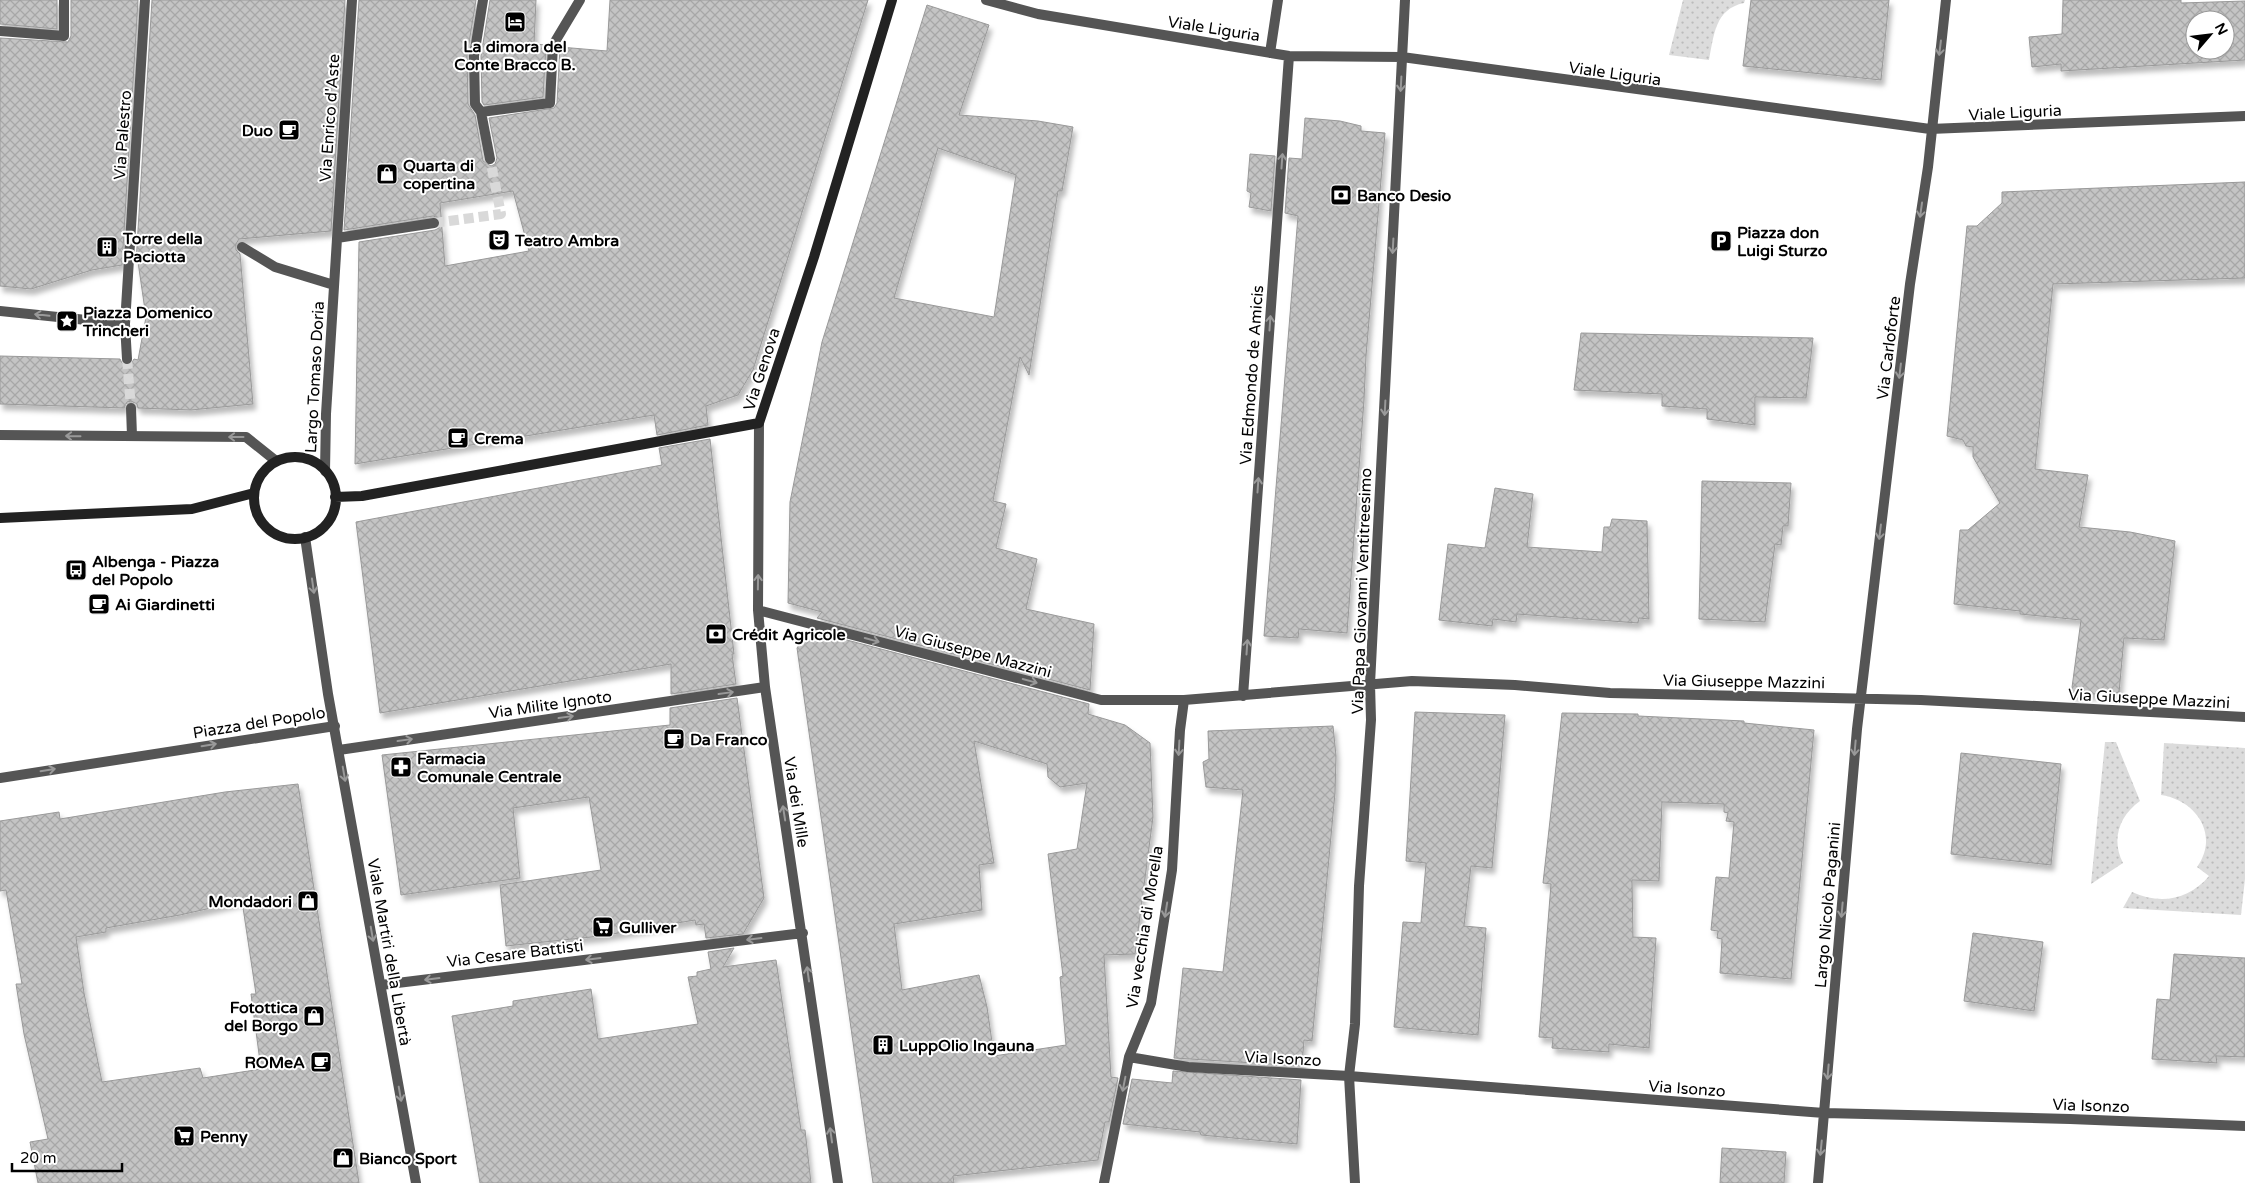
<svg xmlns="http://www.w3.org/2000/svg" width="2245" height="1183" font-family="'Varela Round',sans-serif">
	<defs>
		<pattern id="grass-dots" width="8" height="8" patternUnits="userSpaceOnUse" patternTransform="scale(1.25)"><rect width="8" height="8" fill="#dcdcdc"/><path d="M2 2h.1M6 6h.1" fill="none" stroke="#bbb" stroke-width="1.8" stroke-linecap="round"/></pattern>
		<pattern id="building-cross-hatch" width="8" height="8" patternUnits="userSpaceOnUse" patternTransform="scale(1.25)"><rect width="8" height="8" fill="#c4c4c4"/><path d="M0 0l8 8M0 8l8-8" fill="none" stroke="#a7a7a7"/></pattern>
		<filter id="shadow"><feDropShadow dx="3" dy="5.5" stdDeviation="2.5" flood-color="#0004"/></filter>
	</defs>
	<rect width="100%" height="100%" fill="#fff"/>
	<path fill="url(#grass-dots)" d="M1683 0H1745L1744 3C1715 9 1714 35 1709 60L1669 55Z
		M2105 742H2116L2140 801C2119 816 2111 840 2123 863L2091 884Z
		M2164 743 2245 748V879L2241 915 2123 908 2132 892C2160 905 2189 900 2209 876L2197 867C2220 835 2196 800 2161 795Z"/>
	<path fill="url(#building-cross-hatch)" stroke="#999" fill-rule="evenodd" filter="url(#shadow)" d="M0 0H57V29L0 24Z
		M71 0H138L122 265 92 270 31 289 0 286V38L68 42 71 36Z
		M152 0H345L331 231 239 239 236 244V250L240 254 253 404 191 410 138 408 137 404 131 401 127 402 124 408 0 404V356L120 359 122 363 127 366 131 364 134 359 138 360 146 317 138 262 136 263Z
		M359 0H476L467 55 468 104 475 115 483 161 491 166 495 164 497 158 489 118 554 108 557 103 560 47 607 51 610 0H868L753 370 738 395 706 406 708 425 657 435 654 415 355 464 359 242 435 230 439 228 441 222 439 218 433 216 344 230ZM513 191 529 251 445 266 440 203Z
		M490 0H536L534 44 546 45 543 97 484 105 482 102 481 56Z
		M1751 0H1889L1881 80 1743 66Z
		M2063 0H2181V3L2245 1V60L2061 71V64L2032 67 2029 37 2062 34ZM2195 20H2225V50H2195Z
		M927 5 989 25 959 115 1038 121 1073 127 1062 191H1058L1029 375 1020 357 993 501 1006 504 996 548 1037 559 1026 609 1094 624 1090 690 817 618 822 612 788 603 790 502 822 342ZM938 148 1016 175 994 317 894 298Z
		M1305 118 1340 121 1361 126V131L1385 133 1366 356 1364 400 1347 633 1299 629 1298 638 1264 636 1298 216 1285 213 1289 158 1302 159Z
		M1250 154 1275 156 1271 211 1249 207 1251 193 1247 191Z
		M2245 182V278L2053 284 2035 469 2088 475 2079 527 2130 532 2175 541 2164 640 2124 638 2119 693 2071 695 2081 620 2020 614V611L1954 604 1960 530H1968L2000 503 1973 457V447L1966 446 1963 440 1947 436 1967 226H1977L2002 203V192Z
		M1581 333 1813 338 1806 398 1755 397V425L1707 419V409L1662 406V394L1574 390Z
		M710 439 734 654H732L736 684 671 694V664L380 713 356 522 662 465 659 448Z
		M1702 481 1791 483 1788 526H1783L1781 545 1775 544 1765 622 1699 619Z
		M1495 488 1533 494 1527 547 1602 552 1604 527H1610L1612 519 1647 521 1649 619 1639 618 1638 623 1517 614 1516 622 1493 619 1492 626 1439 620 1448 544 1485 548Z
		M809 630 1089 704 1088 714 1125 725 1150 743 1153 817 1135 954 1104 955 1111 1077 1118 1078 1109 1122H1105L1098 1160 953 1176 954 1183H873L797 648ZM974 741 1047 764 1048 777 1060 787 1087 783 1077 849 1048 854 1063 976 1060 977 1066 1045 994 1056 987 1007 979 975 902 990 894 924 982 910 979 865 994 863Z
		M737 698 764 898 743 934 706 938 704 924 696 925 695 920 601 936 506 946 500 885 601 870 589 797 513 808 520 878 401 895 382 755 670 725V708Z
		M1415 712 1505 715 1492 868 1471 866 1464 926 1486 928 1478 1035 1394 1027 1403 922 1421 923 1426 863 1406 861Z
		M1562 713 1638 714V716L1744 721V723L1814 730 1791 979 1720 973 1722 939 1717 938 1718 931 1711 930 1716 877 1729 878 1734 822 1726 821 1728 813 1724 812V804L1662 802 1659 881 1632 880 1633 937 1656 938 1649 1048 1609 1044V1052L1552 1048 1553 1038 1539 1037 1551 884 1543 883Z
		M1333 726 1336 756 1335 793 1312 1041 1304 1040 1302 1066 1174 1058 1183 968 1223 972 1243 790 1206 787 1203 762 1209 759 1208 731Z
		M1961 753 2061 764 2051 865 1951 854Z
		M298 784 359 1183H38L30 1142 48 1139 24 1034 16 984H22L6 890 0 891V821L59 812 60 819 225 792ZM242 901 256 994H251L261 1069 203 1078 200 1068 102 1082 84 993 76 937 106 932V928L180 915Z
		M1973 933 2043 942 2034 1011 1964 1001Z
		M734 948 723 967 776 960 801 1130H805L811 1183H480L452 1016 513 1006V1001L591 989 598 1039 698 1024 688 977 697 976V972L711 969 708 952Z
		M2174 954 2245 958V1057L2216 1056 2217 1063 2152 1059 2157 999 2170 1000Z
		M1173 1071 1301 1080 1297 1144 1201 1135 1200 1132 1123 1124 1132 1079 1172 1083Z
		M1722 1148 1786 1152 1784 1183H1720Z"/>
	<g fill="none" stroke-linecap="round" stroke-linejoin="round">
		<path stroke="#d9d9d9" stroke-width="10" stroke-dasharray="10 5" stroke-linecap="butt" d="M434 223 501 214 490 159
			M127 359 131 408"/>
		<path stroke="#555" stroke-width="10" d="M483 0 474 56 475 104 481 112 490 159
			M0 31 64 36V0
			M481 112 550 103 553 45 580 0
			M337 238 434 223
			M242 247 275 267 334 285
			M0 311 125 324
			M127 359 125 324 145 0
			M131 408 132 436
			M325 471 326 414 352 0"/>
		<path stroke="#555" stroke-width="10" d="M986 0 1038 14 1289 56 1402 57 1930 129 2245 116
			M1270 53 1278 0
			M759 423 758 610 765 687 838 1183
			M0 435 246 437 276 461
			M758 610 1101 700H1184L1412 681 1515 685 1610 693 1921 700 2245 717
			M1243 696 1289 56
			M339 750 765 687
			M0 778 335 726
			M381 985 803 933
			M1129 1057 1188 1067 1349 1076 1824 1113 2070 1119 2245 1126
			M1104 1183 1129 1057 1151 1003 1172 870 1180 730 1184 700
			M1355 1183 1349 1076 1355 1024 1359 886 1371 720 1370 684 1405 0
			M1818 1183 1857 729 1910 284 1928 167 1946 0"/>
		<path stroke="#555" stroke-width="10" d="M305 537 328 694 416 1183"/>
		<path stroke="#222" stroke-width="10" d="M254 498a41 41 0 1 1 82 0a41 41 0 1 1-82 0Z
			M335 497 362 496 759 423 814 257 892 0
			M0 518 192 509 254 493"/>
	</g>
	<defs><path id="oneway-shaft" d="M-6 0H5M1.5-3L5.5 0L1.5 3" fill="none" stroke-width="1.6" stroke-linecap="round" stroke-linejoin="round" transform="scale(1.25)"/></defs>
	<g stroke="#999">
		<use href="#oneway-shaft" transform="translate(1940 48) rotate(97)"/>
		<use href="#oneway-shaft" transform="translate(1401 84) rotate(93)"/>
		<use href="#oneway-shaft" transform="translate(1282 161) rotate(-86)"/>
		<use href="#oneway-shaft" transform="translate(1921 210) rotate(98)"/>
		<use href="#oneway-shaft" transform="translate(1393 246) rotate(93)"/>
		<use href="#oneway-shaft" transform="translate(42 315) rotate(-174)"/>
		<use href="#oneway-shaft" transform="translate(1270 323) rotate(-86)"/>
		<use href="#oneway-shaft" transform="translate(1900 371) rotate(97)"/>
		<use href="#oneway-shaft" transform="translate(1385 408) rotate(93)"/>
		<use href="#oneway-shaft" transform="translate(73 436) rotate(-179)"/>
		<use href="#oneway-shaft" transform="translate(236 437) rotate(-180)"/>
		<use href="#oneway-shaft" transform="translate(1258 485) rotate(-86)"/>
		<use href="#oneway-shaft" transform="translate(1880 532) rotate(97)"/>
		<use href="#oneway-shaft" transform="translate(758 582) rotate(-89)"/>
		<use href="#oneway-shaft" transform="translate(313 586) rotate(82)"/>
		<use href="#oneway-shaft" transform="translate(872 640) rotate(15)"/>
		<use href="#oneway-shaft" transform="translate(1247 647) rotate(-86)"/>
		<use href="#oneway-shaft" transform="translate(1030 681) rotate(15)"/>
		<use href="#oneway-shaft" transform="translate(726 693) rotate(-8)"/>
		<use href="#oneway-shaft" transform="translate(566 717) rotate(-8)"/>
		<use href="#oneway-shaft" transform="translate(405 740) rotate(-8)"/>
		<use href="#oneway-shaft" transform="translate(209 745) rotate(-9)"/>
		<use href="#oneway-shaft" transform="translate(1179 748) rotate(93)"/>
		<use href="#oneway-shaft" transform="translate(1855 748) rotate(95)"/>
		<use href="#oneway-shaft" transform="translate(48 770) rotate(-9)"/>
		<use href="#oneway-shaft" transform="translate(344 774) rotate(80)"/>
		<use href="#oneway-shaft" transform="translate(784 813) rotate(-99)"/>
		<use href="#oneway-shaft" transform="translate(1166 910) rotate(99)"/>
		<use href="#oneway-shaft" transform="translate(1842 910) rotate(95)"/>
		<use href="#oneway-shaft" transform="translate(372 934) rotate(80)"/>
		<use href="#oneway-shaft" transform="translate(754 939) rotate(173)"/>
		<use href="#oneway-shaft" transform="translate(593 959) rotate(173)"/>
		<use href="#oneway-shaft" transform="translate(808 974) rotate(-98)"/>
		<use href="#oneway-shaft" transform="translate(432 979) rotate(173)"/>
		<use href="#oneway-shaft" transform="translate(1828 1072) rotate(95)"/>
		<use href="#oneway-shaft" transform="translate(1124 1084) rotate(101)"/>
		<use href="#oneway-shaft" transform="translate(400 1094) rotate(80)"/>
		<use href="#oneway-shaft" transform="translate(831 1135) rotate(-98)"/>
		<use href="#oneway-shaft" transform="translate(1821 1148) rotate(96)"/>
	</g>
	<defs>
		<g id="hotel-square" transform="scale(1.125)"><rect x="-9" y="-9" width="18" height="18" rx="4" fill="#000" stroke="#fff"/><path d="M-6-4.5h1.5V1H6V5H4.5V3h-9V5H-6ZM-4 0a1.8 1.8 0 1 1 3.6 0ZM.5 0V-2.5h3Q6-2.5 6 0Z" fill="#fff"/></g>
		<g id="cafe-square" transform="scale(1.125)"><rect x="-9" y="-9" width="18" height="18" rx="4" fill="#000" stroke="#fff"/><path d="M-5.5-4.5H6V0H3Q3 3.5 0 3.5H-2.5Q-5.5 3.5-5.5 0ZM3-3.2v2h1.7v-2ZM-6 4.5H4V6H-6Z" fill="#fff"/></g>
		<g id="shop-square" transform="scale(1.125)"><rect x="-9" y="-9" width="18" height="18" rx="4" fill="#000" stroke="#fff"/><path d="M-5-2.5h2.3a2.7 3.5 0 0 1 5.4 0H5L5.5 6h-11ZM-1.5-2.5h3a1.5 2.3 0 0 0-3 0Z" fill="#fff"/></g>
		<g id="bank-square" transform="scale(1.125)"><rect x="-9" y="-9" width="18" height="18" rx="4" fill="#000" stroke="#fff"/><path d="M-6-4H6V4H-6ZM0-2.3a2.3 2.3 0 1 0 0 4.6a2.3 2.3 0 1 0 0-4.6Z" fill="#fff"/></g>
		<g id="theatre-square" transform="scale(1.125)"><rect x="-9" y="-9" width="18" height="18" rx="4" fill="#000" stroke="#fff"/><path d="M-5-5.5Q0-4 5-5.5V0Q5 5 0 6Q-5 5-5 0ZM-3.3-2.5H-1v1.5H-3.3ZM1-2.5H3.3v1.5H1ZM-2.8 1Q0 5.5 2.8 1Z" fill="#fff"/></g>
		<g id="parking-square" transform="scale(1.125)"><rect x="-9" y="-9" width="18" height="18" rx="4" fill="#000" stroke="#fff"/><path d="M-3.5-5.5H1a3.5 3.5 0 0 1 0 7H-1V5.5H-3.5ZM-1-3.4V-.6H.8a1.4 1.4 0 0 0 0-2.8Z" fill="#fff"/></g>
		<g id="building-square" transform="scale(1.125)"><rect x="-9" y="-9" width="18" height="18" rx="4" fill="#000" stroke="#fff"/><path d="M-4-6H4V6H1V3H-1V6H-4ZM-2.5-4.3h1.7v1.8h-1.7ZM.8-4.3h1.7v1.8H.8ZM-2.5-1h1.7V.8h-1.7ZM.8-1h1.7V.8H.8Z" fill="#fff"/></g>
		<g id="sight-square" transform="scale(1.125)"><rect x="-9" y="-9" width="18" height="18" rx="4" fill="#000" stroke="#fff"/><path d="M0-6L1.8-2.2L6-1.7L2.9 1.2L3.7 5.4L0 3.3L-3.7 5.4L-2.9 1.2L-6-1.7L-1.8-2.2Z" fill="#fff"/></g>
		<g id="bus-square" transform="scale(1.125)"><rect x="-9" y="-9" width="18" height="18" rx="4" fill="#000" stroke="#fff"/><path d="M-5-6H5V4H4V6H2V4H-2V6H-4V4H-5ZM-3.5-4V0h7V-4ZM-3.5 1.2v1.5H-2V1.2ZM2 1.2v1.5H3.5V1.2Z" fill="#fff"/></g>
		<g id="pharmacy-square" transform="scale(1.125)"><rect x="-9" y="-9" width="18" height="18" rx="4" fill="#000" stroke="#fff"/><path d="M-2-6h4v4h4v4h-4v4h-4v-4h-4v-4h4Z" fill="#fff"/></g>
		<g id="supermarket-square" transform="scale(1.125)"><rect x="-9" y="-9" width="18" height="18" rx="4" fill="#000" stroke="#fff"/><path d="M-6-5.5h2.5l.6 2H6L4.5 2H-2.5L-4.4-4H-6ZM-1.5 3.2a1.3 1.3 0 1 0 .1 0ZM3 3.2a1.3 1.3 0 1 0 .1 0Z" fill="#fff"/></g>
	</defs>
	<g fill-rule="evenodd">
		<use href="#hotel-square" x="515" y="22"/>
		<use href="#cafe-square" x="289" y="130"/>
		<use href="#shop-square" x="387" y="174"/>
		<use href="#bank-square" x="1341" y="195"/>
		<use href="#theatre-square" x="499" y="240"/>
		<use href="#parking-square" x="1721" y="241"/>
		<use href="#building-square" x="107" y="247"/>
		<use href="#sight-square" x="67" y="321"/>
		<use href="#cafe-square" x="458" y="438"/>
		<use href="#bus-square" x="76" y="570"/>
		<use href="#cafe-square" x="99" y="604"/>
		<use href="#bank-square" x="716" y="634"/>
		<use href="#cafe-square" x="674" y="739"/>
		<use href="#pharmacy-square" x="401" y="767"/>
		<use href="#shop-square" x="308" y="901"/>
		<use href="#supermarket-square" x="603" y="927"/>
		<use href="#shop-square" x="314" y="1016"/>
		<use href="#building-square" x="883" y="1045"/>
		<use href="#cafe-square" x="321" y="1062"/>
		<use href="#supermarket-square" x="184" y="1136"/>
		<use href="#shop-square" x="343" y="1158"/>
	</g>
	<g text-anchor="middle" stroke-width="4" stroke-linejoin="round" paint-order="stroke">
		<g font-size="16" fill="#000" stroke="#fff">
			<text transform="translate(1214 28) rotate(9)" y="6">Viale Liguria</text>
			<text transform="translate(1615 73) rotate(8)" y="6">Viale Liguria</text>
			<text transform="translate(2015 112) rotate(-3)" y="6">Viale Liguria</text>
			<text transform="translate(329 118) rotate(-86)" y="6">Via Enrico d'Aste</text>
			<text transform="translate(122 135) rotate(-86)" y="6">Via Palestro</text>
			<text transform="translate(1888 348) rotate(-83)" y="6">Via Carloforte</text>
			<text transform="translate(761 369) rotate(-72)" y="6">Via Genova</text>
			<text transform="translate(1251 375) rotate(-86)" y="6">Via Edmondo de Amicis</text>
			<text transform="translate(314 377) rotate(-87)" y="6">Largo Tomaso Doria</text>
			<text transform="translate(1361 591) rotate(-88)" y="6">Via Papa Giovanni Ventitreesimo</text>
			<text transform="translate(973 651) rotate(15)" y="6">Via Giuseppe Mazzini</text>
			<text transform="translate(1744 681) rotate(1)" y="6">Via Giuseppe Mazzini</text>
			<text transform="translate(2149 698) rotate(3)" y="6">Via Giuseppe Mazzini</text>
			<text transform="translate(550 704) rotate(-8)" y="6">Via Milite Ignoto</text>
			<text transform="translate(259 722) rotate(-9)" y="6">Piazza del Popolo</text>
			<text transform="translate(797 802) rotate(81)" y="6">Via dei Mille</text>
			<text transform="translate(1827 905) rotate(-85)" y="6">Largo Nicolò Paganini</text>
			<text transform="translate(1144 927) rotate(-81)" y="6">Via vecchia di Morella</text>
			<text transform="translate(390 952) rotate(80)" y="6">Viale Martiri della Libertà</text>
			<text transform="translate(515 953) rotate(-7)" y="6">Via Cesare Battisti</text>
			<text transform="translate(1283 1058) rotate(3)" y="6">Via Isonzo</text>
			<text transform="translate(1687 1088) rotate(4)" y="6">Via Isonzo</text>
			<text transform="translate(2091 1105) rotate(2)" y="6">Via Isonzo</text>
		</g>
		<g font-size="16" font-weight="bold" fill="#000" stroke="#fff" text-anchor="start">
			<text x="515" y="52" text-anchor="middle">La dimora del<tspan x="515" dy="18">Conte Bracco B.</tspan></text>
			<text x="273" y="136" text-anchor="end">Duo</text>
			<text x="403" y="171">Quarta di<tspan x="403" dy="18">copertina</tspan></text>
			<text x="1357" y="201">Banco Desio</text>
			<text x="1737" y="238">Piazza don<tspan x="1737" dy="18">Luigi Sturzo</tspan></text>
			<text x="123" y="244">Torre della<tspan x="123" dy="18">Paciotta</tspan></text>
			<text x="515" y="246">Teatro Ambra</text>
			<text x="83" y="318">Piazza Domenico<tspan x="83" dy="18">Trincheri</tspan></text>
			<text x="474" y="444">Crema</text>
			<text x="92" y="567">Albenga - Piazza<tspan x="92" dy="18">del Popolo</tspan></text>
			<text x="115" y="610">Ai Giardinetti</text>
			<text x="732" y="640">Crédit Agricole</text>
			<text x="690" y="745">Da Franco</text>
			<text x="417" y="764">Farmacia<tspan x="417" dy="18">Comunale Centrale</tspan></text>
			<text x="292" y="907" text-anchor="end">Mondadori</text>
			<text x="619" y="933">Gulliver</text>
			<text x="298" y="1013" text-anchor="end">Fotottica<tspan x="298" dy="18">del Borgo</tspan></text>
			<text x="899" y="1051">LuppOlio Ingauna</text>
			<text x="305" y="1068" text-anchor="end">ROMeA</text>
			<text x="200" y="1142">Penny</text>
			<text x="359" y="1164">Bianco Sport</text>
		</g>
	</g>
	<g transform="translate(2210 35) rotate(62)"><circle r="24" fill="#ffffff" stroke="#999999"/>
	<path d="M0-4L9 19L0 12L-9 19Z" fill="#000000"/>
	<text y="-8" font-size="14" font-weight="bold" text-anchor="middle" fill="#000000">N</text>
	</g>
	<path d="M12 1163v8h110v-8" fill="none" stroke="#000000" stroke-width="2.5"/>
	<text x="20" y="1163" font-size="15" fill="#000000" stroke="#ffffff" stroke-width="4" paint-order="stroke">20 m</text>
</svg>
